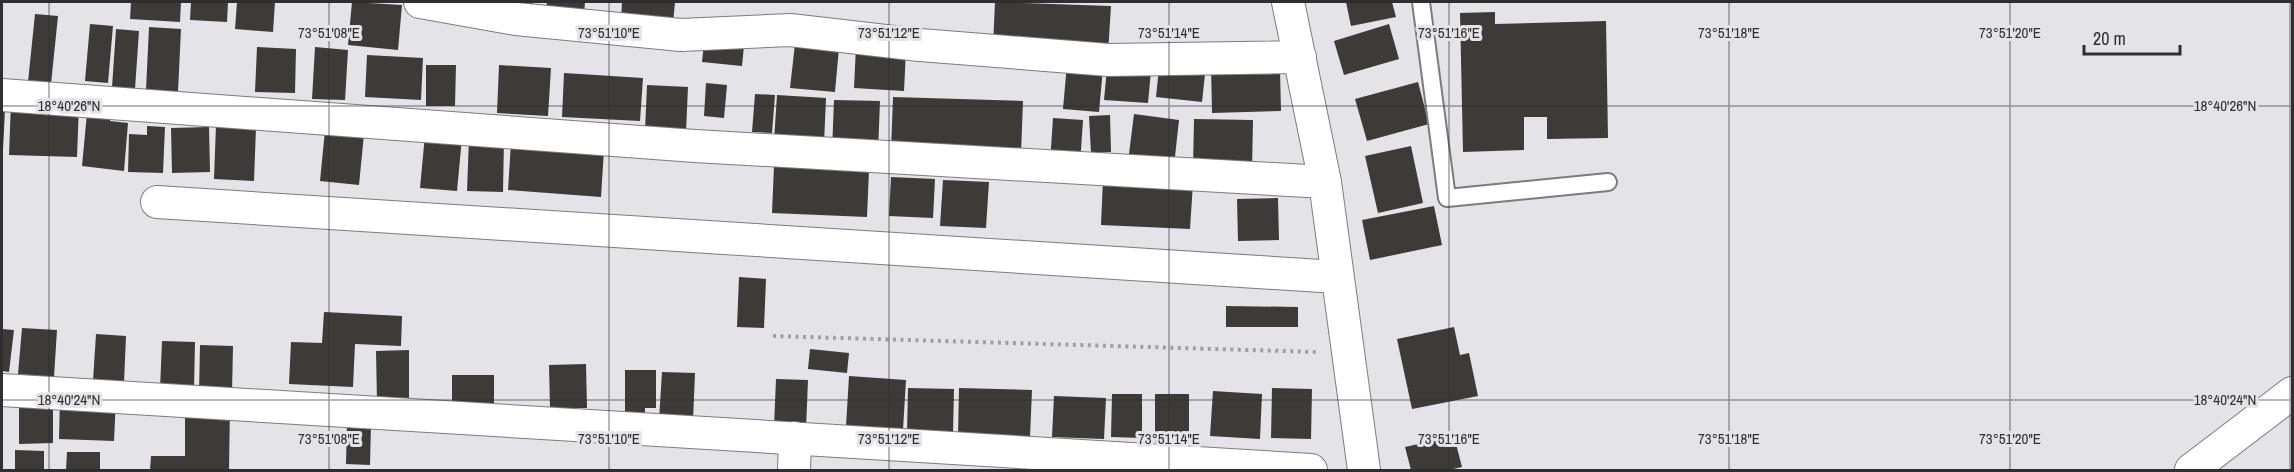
<svg xmlns="http://www.w3.org/2000/svg" width="2294" height="472" font-family="'Archivo Narrow',sans-serif">
	<rect width="100%" height="100%" fill="#e4e3e8"/>
	<path fill="#3c3b38" d="M131 2H181L180 22 130 19Z
		M191 2H228L227 22 190 20Z
		M237 2H275L273 32 235 29Z
		M352 2 402 5 398 50 348 45Z
		M474 2H533L532 10Z
		M547 2H585L584 14 546 10Z
		M622 2H675L673 24 621 20Z
		M995 2 1111 6 1108 53 993 46Z
		M1346 2H1392L1396 17 1351 26Z
		M1495 12V24L1606 21 1608 138 1547 139V117H1524V150L1463 152 1460 13Z
		M35 14 58 16 51 84 28 82Z
		M90 24 113 26 108 83 85 81Z
		M1389 24 1399 59 1344 75 1334 41Z
		M149 27 181 29 178 92 146 90Z
		M116 29 139 31 135 89 112 87Z
		M704 43 744 46 742 66 702 62Z
		M795 44 839 48 835 92 790 88Z
		M257 47 296 49 295 93 255 92Z
		M315 47 348 50 345 100 312 99Z
		M856 47 906 50 904 91 854 88Z
		M367 55 423 58 421 100 365 97Z
		M1067 64 1103 68 1099 112 1063 109Z
		M426 65H456L455 106H426Z
		M499 65 551 68 548 116 497 113Z
		M1211 66 1280 70 1281 111 1212 113Z
		M1107 68 1151 71 1148 103 1104 100Z
		M1159 68 1205 74 1202 102 1156 97Z
		M564 73 643 78 640 121 562 117Z
		M1418 82 1429 124 1367 141 1355 99Z
		M706 83 727 85 724 118 704 116Z
		M647 85 688 87 686 132 645 131Z
		M755 94 775 95 772 133 752 132Z
		M777 95 826 98 824 144 774 141Z
		M893 97 1023 101 1021 154 891 150Z
		M834 100 880 101 878 152 832 151Z
		M11 102 79 105 77 157 9 155Z
		M2 110H5L3 150H2Z
		M87 113 110 115V121L128 123 124 171 82 166Z
		M1134 114 1179 120 1173 175 1127 170Z
		M1110 115 1111 152 1091 153 1089 116Z
		M1053 118 1083 120 1080 165 1050 163Z
		M1194 119 1253 120 1252 170 1193 169Z
		M326 120 365 124 359 185 320 181Z
		M216 125 256 127 254 181 214 179Z
		M147 126 165 127 163 173 128 172 129 134 147 135Z
		M209 127 210 172 172 173 171 128Z
		M425 135 462 138 457 191 420 188Z
		M469 138 504 139 503 192 467 191Z
		M511 143 604 150 601 197 508 190Z
		M1411 146 1423 203 1378 213 1365 156Z
		M774 166 869 170 867 217 772 213Z
		M891 177 935 179 933 218 889 216Z
		M1103 179 1193 183 1190 229 1101 225Z
		M943 180 989 182 986 228 940 226Z
		M1278 198 1279 240 1238 241 1237 199Z
		M1434 206 1442 245 1370 260 1362 220Z
		M739 277 766 279 764 328 737 327Z
		M1226 306 1298 307V327H1226Z
		M324 312 402 316 401 346 355 344 353 387 289 384 291 342 322 343Z
		M1454 327 1460 355 1469 353 1478 396 1412 409 1397 339Z
		M22 328 57 330 54 377 18 374Z
		M2 329 14 330 9 372 2 371Z
		M96 334 126 336 124 383 93 381Z
		M162 341 195 342 194 390 160 389Z
		M200 345 233 346 232 393H199Z
		M810 349 849 353 847 373 808 369Z
		M409 350V402H377L376 351Z
		M586 364 587 408H550L549 365Z
		M625 370H656V408H645V419H625Z
		M662 372 695 373 693 421 659 420Z
		M452 375H494V416H452Z
		M849 376 906 380 903 430 846 426Z
		M776 379 808 380 806 429 774 427Z
		M908 388 954 389 953 434 907 433Z
		M959 388 1032 390 1030 437 958 435Z
		M1272 388 1312 389 1311 439 1271 438Z
		M1213 391 1262 394 1260 439 1210 436Z
		M1112 394H1142V438L1111 437Z
		M1155 394H1189V442H1155Z
		M1054 396 1106 398 1104 439 1052 437Z
		M60 397 116 398 114 441 59 439Z
		M19 399H53V443L19 444Z
		M185 403 230 404 229 470H150L151 456H185Z
		M347 423H371L370 465 346 464Z
		M1454 436 1462 467 1449 470H1411L1405 447Z
		M15 450 44 451V470H15Z
		M67 452H100V470H66Z"/>
	<g fill="none" stroke-linecap="round" stroke-linejoin="round">
		<g stroke="#7c7b7f" stroke-width="20">
			<path id="lane" d="M1421 2 1447 198 1608 182"/>
		</g>
		<g stroke="#7c7b7f" stroke-width="34">
			<path id="street" d="M420 2 516 19 681 35 790 30 920 45 1109 60 1300 57
				M1288 2 1325 182 1364 470
				M2 95 695 146 1325 182
				M157 202 1337 277
				M2 390 1311 470
				M794 470 795 438
				M2191 470 2292 393"/>
		</g>
		<path stroke="#a09fa3" stroke-width="4" stroke-dasharray="3 4.5" stroke-linecap="butt" d="M773 336 1317 352"/>
		<use href="#lane" stroke="#fff" stroke-width="16"/>
		<use href="#street" stroke="#fff" stroke-width="32"/>
	</g>
	<path fill="none" stroke="#2f2f31" stroke-width="1.5" stroke-opacity="0.45" d="M49 2V470M329 2V470M609 2V470M889 2V470M1169 2V470M1449 2V470M1729 2V470M2010 2V470M2290 2V470M2 106H2292M2 400H2292"/>
	<g font-size="15" text-anchor="middle" fill="#2f2f31" stroke="#e4e3e8" stroke-width="6" stroke-linejoin="round" paint-order="stroke">
		<text x="329" y="38">73°51'08"E</text>
		<text x="609" y="38">73°51'10"E</text>
		<text x="889" y="38">73°51'12"E</text>
		<text x="1169" y="38">73°51'14"E</text>
		<text x="1449" y="38">73°51'16"E</text>
		<text x="1729" y="38">73°51'18"E</text>
		<text x="2010" y="38">73°51'20"E</text>
		<text x="69" y="111">18°40'26"N</text>
		<text x="2225" y="111">18°40'26"N</text>
		<text x="69" y="405">18°40'24"N</text>
		<text x="2225" y="405">18°40'24"N</text>
		<text x="329" y="444">73°51'08"E</text>
		<text x="609" y="444">73°51'10"E</text>
		<text x="889" y="444">73°51'12"E</text>
		<text x="1169" y="444">73°51'14"E</text>
		<text x="1449" y="444">73°51'16"E</text>
		<text x="1729" y="444">73°51'18"E</text>
		<text x="2010" y="444">73°51'20"E</text>
	</g>
	<rect width="2294" height="472" fill="none" stroke="#2f2f31" stroke-width="6"/>
	<path d="M2084 45v9h96v-9" fill="none" stroke="#2f2f31" stroke-width="3"/>
	<text x="2093" y="45" font-size="18" fill="#2f2f31" stroke="#e4e3e8" stroke-width="4.5" paint-order="stroke">20 m</text>
</svg>
